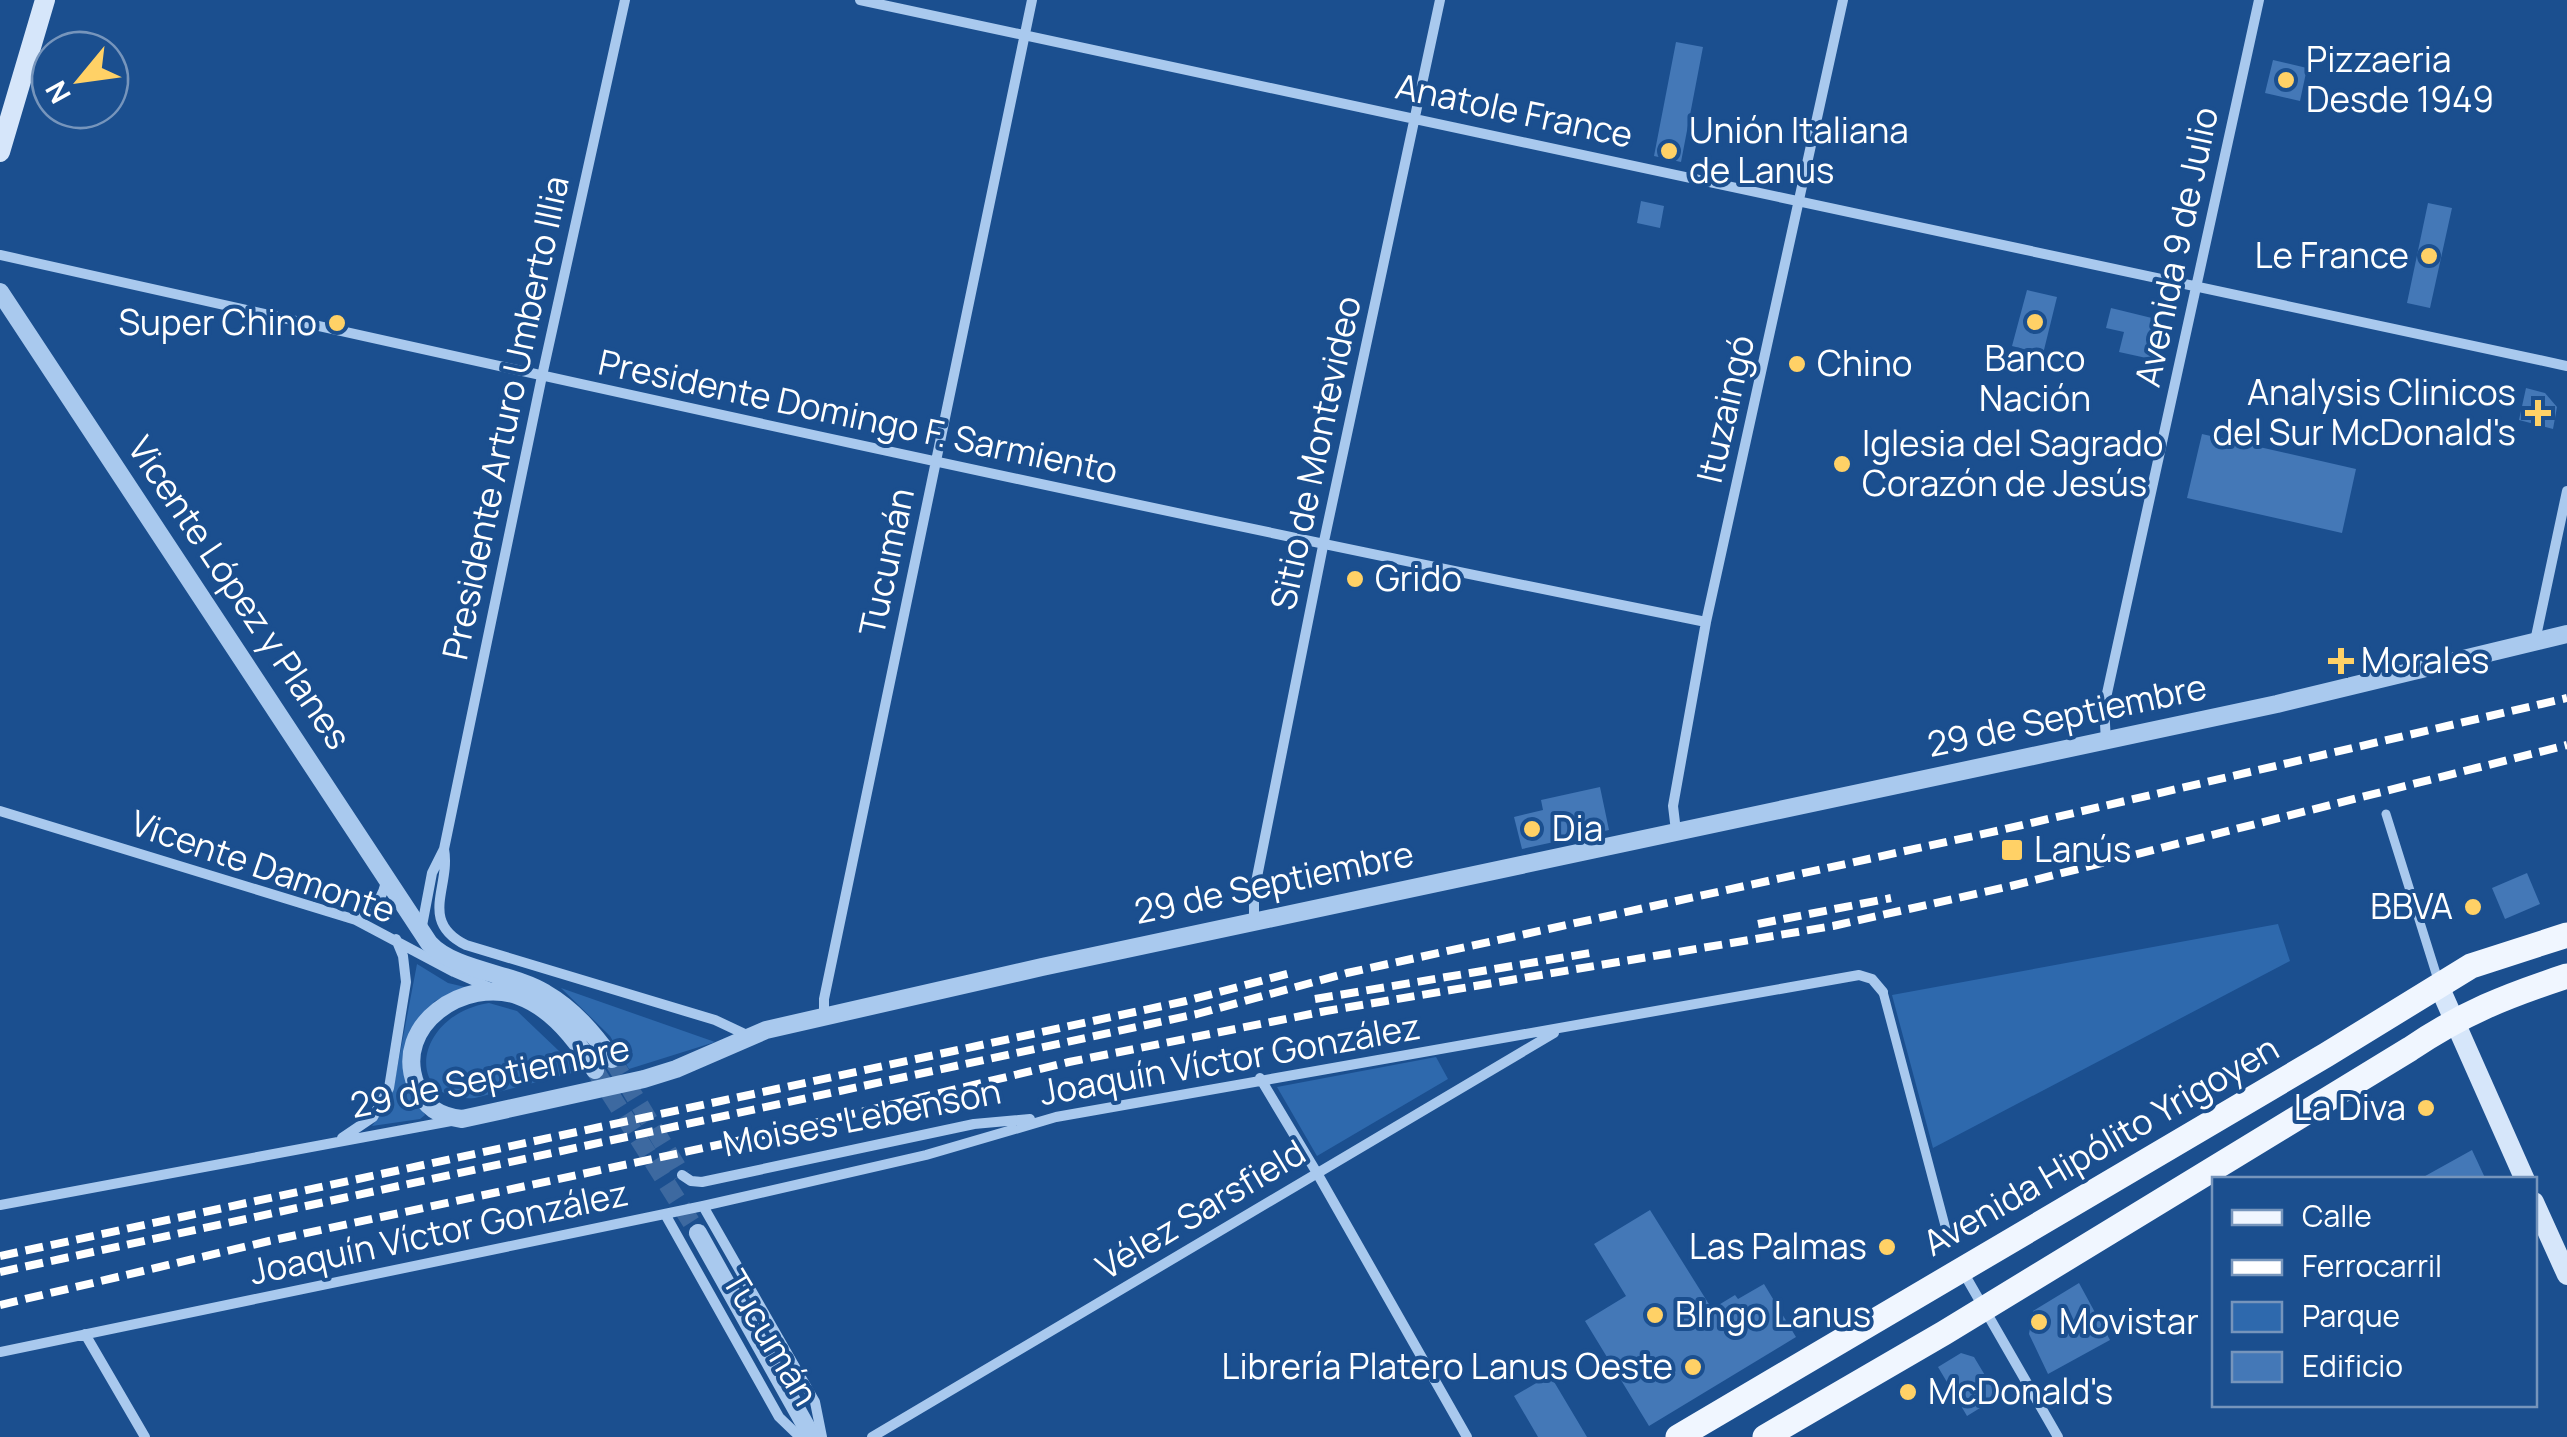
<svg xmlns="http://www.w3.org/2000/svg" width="2567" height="1437" font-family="Manrope,sans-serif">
	<rect width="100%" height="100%" fill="#1b4f8f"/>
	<path fill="#2e69ad" d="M2278 924 2290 961 1933 1148 1892 995Z
		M417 964 448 983 465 987 435 1001 417 1020 422 1107 425 1115 420 1119 372 1126 386 1106 393 1090Z
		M561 988 715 1042 629 1069 610 1036Z
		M489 1003 517 1011 580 1071 475 1098C403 1104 413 1015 489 1003Z
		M1436 1057 1448 1079 1317 1156 1277 1087Z"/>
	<path fill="#4478b7" d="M1676 42 1703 47 1681 162 1654 156Z
		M2273 60 2307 68 2300 101 2265 93Z
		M1641 201 1664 206 1660 228 1637 223Z
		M2428 203 2452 208 2430 308 2407 303Z
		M2027 290 2057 297 2043 354 2012 346Z
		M2111 308 2160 320 2151 359 2119 352 2124 332 2106 328Z
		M2526 388 2545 393 2557 407 2553 429 2519 420Z
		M2202 434 2356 469 2342 533 2187 498Z
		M1600 787 1609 830 1522 849 1514 817 1543 810 1541 800Z
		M2527 873 2540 904 2505 919 2492 888Z
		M2472 1150 2486 1180H2418Z
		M1650 1210 1712 1309 1735 1295 1738 1299 1764 1284 1796 1337 1649 1426 1585 1321 1626 1296 1594 1244Z
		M2079 1283 2110 1340 2048 1374 2029 1334 2033 1311Z
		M1961 1353 1974 1357 1998 1397 1967 1416 1938 1367Z
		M1550 1375 1587 1437H1538L1514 1396Z"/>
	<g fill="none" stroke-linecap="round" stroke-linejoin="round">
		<path stroke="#3d69a0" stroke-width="18" stroke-dasharray="18 9" stroke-linecap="butt" d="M612 1059 682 1175
			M595 1070 698 1233"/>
		<path stroke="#a9c9ee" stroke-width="9" d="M2386 814 2439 983
			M1883 992 1947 1233"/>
		<path stroke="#a9c9ee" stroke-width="10" d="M625 0 542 376 444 849C451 887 418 921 466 945L715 1020 749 1036
			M860 0 2567 366
			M0 255C568 382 1136 508 1706 622
			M2535 641 2567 491
			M2106 741 2104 707 2259 0
			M0 811 356 920 454 972 491 988
			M1676 831 1673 806 1706 622 1843 0
			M356 920C372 909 385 898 386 878
			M1254 920V892L1323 546 1440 0
			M421 931 432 873 444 849
			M824 1018V999L1032 0
			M1260 1078 1317 1173 1467 1437
			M342 1138 373 1117 389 1088 406 982 403 956 396 939
			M682 1175 691 1181 702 1182 974 1124 1030 1119
			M0 1205 451 1121
			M703 1206 815 1402 822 1437
			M665 1214 779 1417 800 1437
			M1962 1270 2058 1437
			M85 1334 145 1437
			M0 1352 703 1206 926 1155 1056 1117 1859 975 1872 979 1883 992
			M872 1437 1554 1033"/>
		<path stroke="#a9c9ee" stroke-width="18" d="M0 292 429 943C454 971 513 973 545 993 573 1009 593 1033 612 1059
			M595 1070C577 1040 552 1008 519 996 465 976 392 1025 416 1085 425 1108 439 1116 462 1119L644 1079 676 1069 766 1030 1042 967 2277 704 2567 634
			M698 1233 812 1437"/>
		<path stroke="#d6e6fa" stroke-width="20" d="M0 152 45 0
			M2439 986 2525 1180
			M2534 1202 2567 1275"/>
		<path stroke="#f0f6ff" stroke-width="25" d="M1678 1437 2326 1055 2471 966 2567 935
			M1765 1437 1944 1333 2410 1049C2463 1013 2506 996 2567 976"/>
		<path stroke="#fff" stroke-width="8" stroke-dasharray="18 8" stroke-linecap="butt" d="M1758 924 1891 898
			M1315 999 1596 952
			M0 1256 1186 1001 1294 972
			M0 1272 1197 1014 1347 973 2001 830 2567 698
			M0 1305 269 1241 769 1134 1069 1062 1326 1011 1833 926 2011 886 2567 745"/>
	</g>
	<g fill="#ffd166" stroke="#1b4f8f" stroke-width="4">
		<circle cx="2286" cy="80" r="10"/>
		<circle cx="1669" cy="151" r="10"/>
		<circle cx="2429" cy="256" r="10"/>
		<circle cx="2035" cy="322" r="10"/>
		<circle cx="337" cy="323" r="10"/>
		<circle cx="1797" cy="364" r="10"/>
		<path d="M2533 398h10v10h10v10h-10v10h-10v-10h-10v-10h10z"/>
		<circle cx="1842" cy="464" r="10"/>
		<circle cx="1355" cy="579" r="10"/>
		<path d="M2336 646h10v10h10v10h-10v10h-10v-10h-10v-10h10z"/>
		<circle cx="1532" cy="829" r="10"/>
		<rect x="2000" y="838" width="24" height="24" rx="5"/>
		<circle cx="2473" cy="907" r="10"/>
		<circle cx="2426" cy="1108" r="10"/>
		<circle cx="1887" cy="1247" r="10"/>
		<circle cx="1655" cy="1315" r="10"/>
		<circle cx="2039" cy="1322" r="10"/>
		<circle cx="1693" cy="1367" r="10"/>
		<circle cx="1908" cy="1392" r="10"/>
	</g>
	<g text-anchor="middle" stroke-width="8" stroke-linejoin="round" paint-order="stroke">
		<g font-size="35" fill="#fff" stroke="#1b4f8f" text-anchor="start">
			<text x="2306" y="72">Pizzaeria<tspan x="2306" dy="40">Desde 1949</tspan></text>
			<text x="1689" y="143">Unión Italiana<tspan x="1689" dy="40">de Lanus</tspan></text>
			<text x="2409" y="268" text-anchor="end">Le France</text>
			<text x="317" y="335" text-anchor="end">Super Chino</text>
			<text x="2035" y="371" text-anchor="middle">Banco<tspan x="2035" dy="40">Nación</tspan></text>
			<text x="1817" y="376">Chino</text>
			<text x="2516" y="405" text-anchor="end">Analysis Clinicos<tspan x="2516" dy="40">del Sur McDonald's</tspan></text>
			<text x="1862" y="456">Iglesia del Sagrado<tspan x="1862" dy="40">Corazón de Jesús</tspan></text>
			<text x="1375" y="591">Grido</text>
			<text x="2361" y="673">Morales</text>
			<text x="1552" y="841">Dia</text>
			<text x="2034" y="862">Lanús</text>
			<text x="2453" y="919" text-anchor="end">BBVA</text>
			<text x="2406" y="1120" text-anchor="end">La Diva</text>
			<text x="1867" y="1259" text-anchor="end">Las Palmas</text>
			<text x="1675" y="1327">BIngo Lanus</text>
			<text x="2059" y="1334">Movistar</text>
			<text x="1673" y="1379" text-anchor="end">Librería Platero Lanus Oeste</text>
			<text x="1928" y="1404">McDonald's</text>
		</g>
		<g font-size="35" fill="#fff" stroke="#1b4f8f">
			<text transform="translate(1514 111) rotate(12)" y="12">Anatole France</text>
			<text transform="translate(2177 247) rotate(-78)" y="12">Avenida 9 de Julio</text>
			<text transform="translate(1726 409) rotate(-77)" y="12">Ituzaingó</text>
			<text transform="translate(858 417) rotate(12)" y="12">Presidente Domingo F. Sarmiento</text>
			<text transform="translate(506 418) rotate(-78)" y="12">Presidente Arturo Umberto Illia</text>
			<text transform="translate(1316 453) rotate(-78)" y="12">Sitio de Montevideo</text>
			<text transform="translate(887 562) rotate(-78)" y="12">Tucumán</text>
			<text transform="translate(239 593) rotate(56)" y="12">Vicente López y Planes</text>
			<text transform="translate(2067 716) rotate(-12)" y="12">29 de Septiembre</text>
			<text transform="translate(263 867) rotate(19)" y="12">Vicente Damonte</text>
			<text transform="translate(1274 883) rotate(-12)" y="12">29 de Septiembre</text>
			<text transform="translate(1230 1060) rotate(-10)" y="12">Joaquín Víctor González</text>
			<text transform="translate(490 1077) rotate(-12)" y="12">29 de Septiembre</text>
			<text transform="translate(862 1118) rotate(-11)" y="12">Moises Lebenson</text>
			<text transform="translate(2101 1146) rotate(-30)" y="12">Avenida Hipólito Yrigoyen</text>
			<text transform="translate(1201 1210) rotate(-31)" y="12">Vélez Sarsfield</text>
			<text transform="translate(439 1233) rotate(-12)" y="12">Joaquín Víctor González</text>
			<text transform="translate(770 1338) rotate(59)" y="12">Tucumán</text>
		</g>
	</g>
	<rect x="2212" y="1177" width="325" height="230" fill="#1b4f8f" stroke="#7695bc" stroke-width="2.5"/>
	<rect x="2232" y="1210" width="50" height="15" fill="#f0f6ff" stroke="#7695bc" stroke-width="2.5"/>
	<text x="2302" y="1227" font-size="30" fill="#ffffff">Calle</text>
	<rect x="2232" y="1260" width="50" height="15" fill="#ffffff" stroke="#7695bc" stroke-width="2.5"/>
	<text x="2302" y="1277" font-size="30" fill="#ffffff">Ferrocarril</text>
	<rect x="2232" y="1302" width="50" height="30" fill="#2e69ad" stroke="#7695bc" stroke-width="2.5"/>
	<text x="2302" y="1327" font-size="30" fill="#ffffff">Parque</text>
	<rect x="2232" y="1352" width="50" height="30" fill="#4478b7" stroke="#7695bc" stroke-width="2.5"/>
	<text x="2302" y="1377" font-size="30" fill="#ffffff">Edificio</text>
	<g transform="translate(80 80) rotate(241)"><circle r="48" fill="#1b4f8f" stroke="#7695bc" stroke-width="2.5"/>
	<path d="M0-8L18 38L0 25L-18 38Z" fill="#ffd166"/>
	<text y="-15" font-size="28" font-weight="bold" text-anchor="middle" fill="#ffffff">N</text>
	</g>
</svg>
